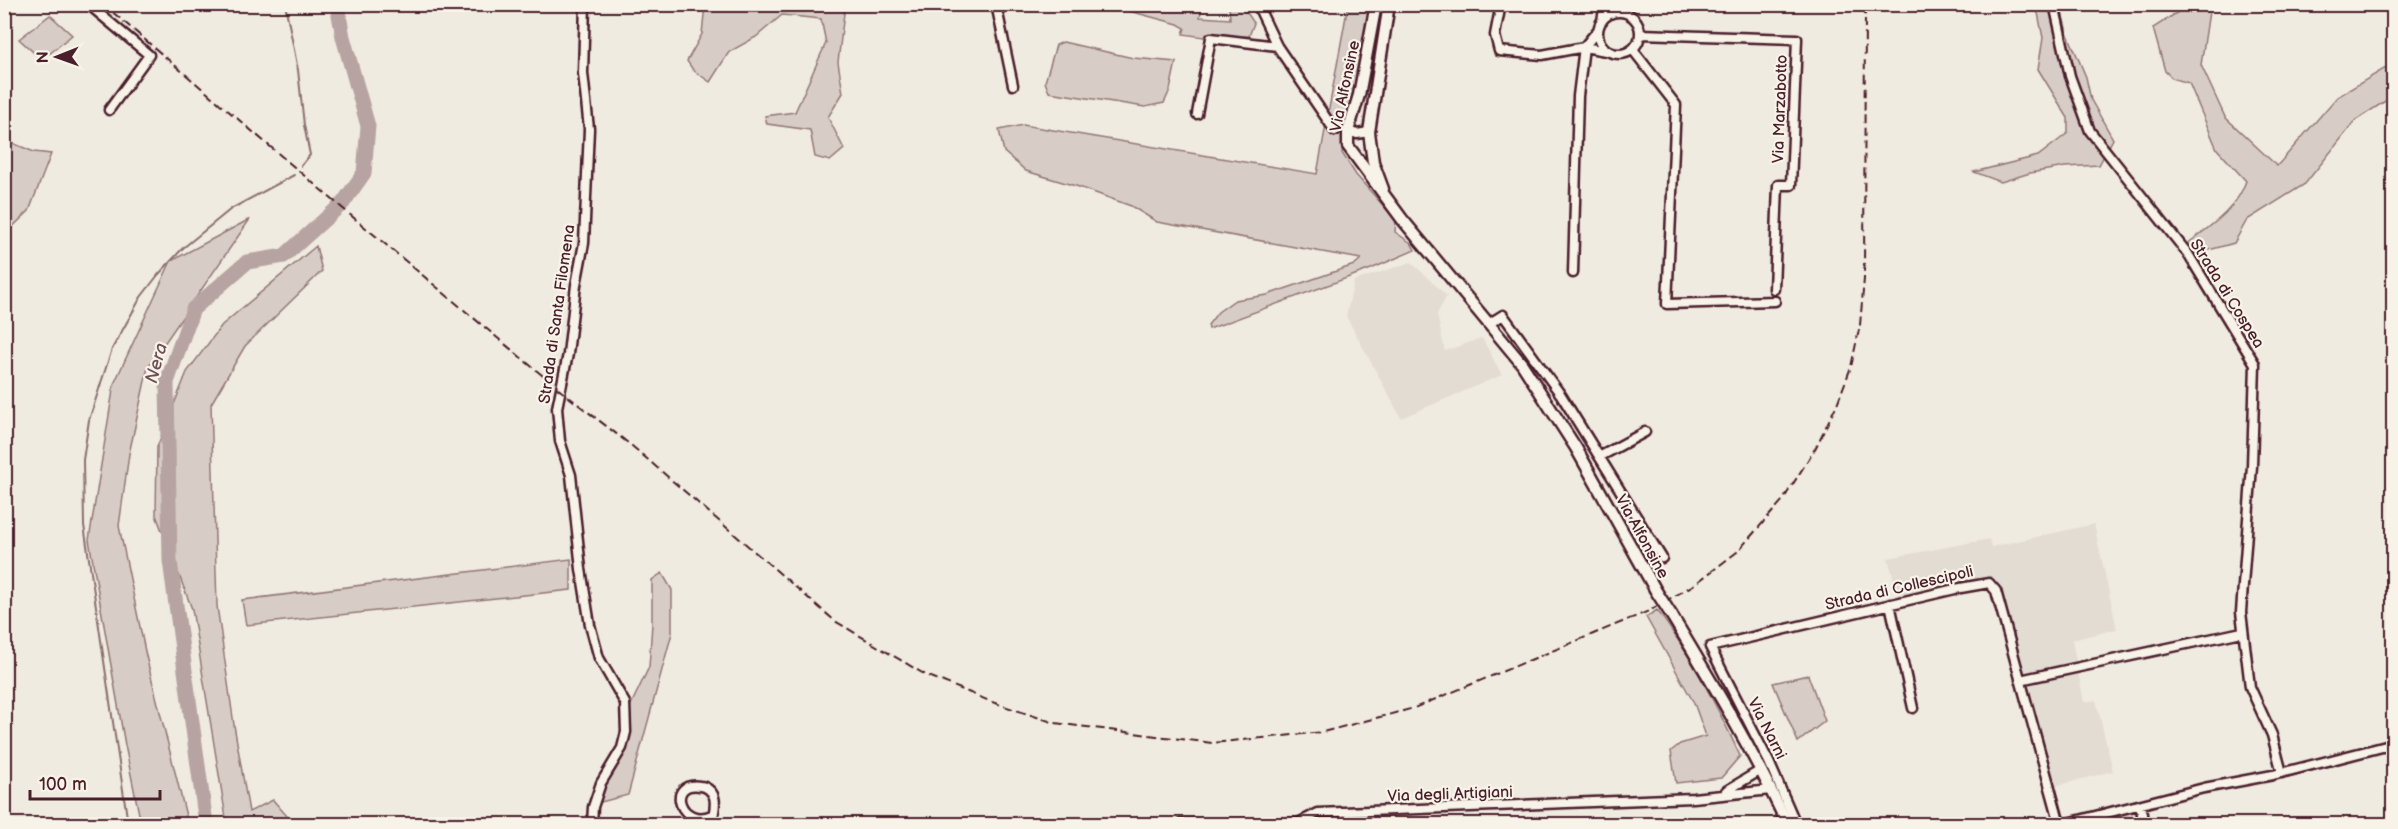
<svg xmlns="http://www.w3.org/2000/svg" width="2398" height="829" font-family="'Balsamiq Sans',sans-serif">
	<rect width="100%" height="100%" fill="#f0ebe0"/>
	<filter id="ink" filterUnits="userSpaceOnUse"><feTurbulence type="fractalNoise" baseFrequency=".0167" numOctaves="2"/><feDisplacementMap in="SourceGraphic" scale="12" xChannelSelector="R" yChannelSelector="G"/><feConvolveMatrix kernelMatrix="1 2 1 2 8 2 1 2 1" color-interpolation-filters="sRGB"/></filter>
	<g filter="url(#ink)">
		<path fill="#e3dcd2" d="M1411 262 1447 296 1437 314 1445 351 1482 338 1502 375 1401 418 1346 316 1354 281Z
			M2094 524 2117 629 2072 640 2084 702 2096 700 2113 771 2056 786 1991 579 1899 599 1888 558 1989 539 1991 547Z
			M2140 798 2137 824H2071L2069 818Z"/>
		<path fill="#d8cdc6" stroke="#917678" stroke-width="1.5" d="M785 4 803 6 845 5 838 62 843 93 828 117 844 149 830 161 815 157 810 130 767 124 765 116 795 112 826 43 821 19 782 15 756 37 729 52 710 82 693 70 687 61 702 34 705 5Z
			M1069 5H1202L1200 17 1230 19 1229 5H1242L1254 23 1249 36 1211 38 1183 34 1185 28 1178 24 1129 11Z
			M1348 5H1371L1357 85 1343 136 1342 153 1356 175 1396 220 1395 232 1411 243 1415 250 1371 269 1209 329 1208 325 1218 312 1235 300 1267 295 1354 265 1361 259 1157 222 1131 206 1079 187 1026 171 1004 152 999 130 1023 125 1317 174Z
			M2026 5H2060L2067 32 2086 77 2091 100 2113 139 2099 165 2065 167 2030 173 2001 182 1974 172 2038 156 2068 133V118L2038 69 2043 38 2038 13Z
			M2186 5H2210L2201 65 2225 117 2277 166 2337 97 2394 63 2393 96 2356 120 2305 184 2247 220 2234 243 2195 254 2187 244C2209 227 2237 209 2246 181L2217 149 2189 83 2172 78 2165 71 2153 28 2183 9Z
			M50 15 72 35 42 60 19 39Z
			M1063 42 1133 58 1176 62 1170 90 1164 103 1145 107 1049 92 1045 82 1056 45Z
			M10 142 34 152 51 154 29 211 5 234V148Z
			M250 219 148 367 129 454 119 526 146 656 188 824H141L125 745 89 540 114 384 171 261Z
			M316 246 322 271 245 346 211 404 217 606 234 725 249 812 273 800 287 816 288 824H253L251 819V824H227L192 609 156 515 157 447 187 372 222 325Z
			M571 559V590L246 625 242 600Z
			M662 573 672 590V633L628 795 601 802 602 787 616 757 628 711 649 667 652 624V580Z
			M1657 610C1691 655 1717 705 1740 756L1721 778 1676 783 1671 751 1680 744 1706 736 1694 703 1646 617Z
			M1808 675 1825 721 1798 742 1773 683Z"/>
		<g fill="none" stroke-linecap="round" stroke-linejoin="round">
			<path stroke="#8b6f72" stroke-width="2" d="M285 4 298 70 304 125 310 155 301 166
				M128 824 84 525 83 460 89 420 112 349 141 297 158 275 183 248 231 209 294 175"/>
			<path stroke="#b7a4a2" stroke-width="15" d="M206 824 170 561 167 382 193 309 247 262 284 256 343 203 364 173 368 126 343 37 337 4"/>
			<g stroke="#4a1f2b" stroke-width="13">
				<path id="minor" d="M88 4 149 55 109 110
					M585 4 583 73 589 129 584 243 576 285 568 354 557 408 560 441 571 475 581 569 590 625 599 658 625 703 626 732 622 748 601 783 593 807 592 824
					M996 4 1013 85
					M1257 4 1277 46 1335 131
					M1501 4 1495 35 1499 51 1542 55 1584 47 1606 51
					M2054 4 2070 76 2090 131 2188 254 2255 364 2252 466 2241 612 2250 687 2272 735 2282 773
					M1598 33a21 21 0 1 1 42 0a21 21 0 1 1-42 0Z
					M1602 21 1605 4
					M1640 34 1797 39 1791 185H1778L1774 289
					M1633 50 1676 105 1667 304 1775 301
					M1197 114 1211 38 1277 46
					M1348 131 1357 134 1369 132
					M1573 273 1578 96 1584 47 1598 30
					M1490 323 1503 315 1561 395 1662 558
					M1601 456 1645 432
					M1890 604 1913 708
					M2020 680 2242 632
					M1726 791 1761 770
					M2141 805 2143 824
					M712 815C680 829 665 781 700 786 706 786 712 791 714 797 717 806 712 814 713 824
					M1181 824 1298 823 1318 813 1693 798 1771 790
					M1796 824 1769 762 1710 647 1955 589 1989 583 1996 591 2060 824
					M2064 824 2204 788 2273 775 2394 744"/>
			</g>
			<g stroke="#4a1f2b" stroke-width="15">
				<path id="major" d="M1376 4 1359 95 1348 131V146L1402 219 1522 364 1576 448 1656 591
					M1383 189 1373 162 1369 132 1389 4
					M1672 616C1713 684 1754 752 1787 824"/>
			</g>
			<use href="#minor" stroke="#f7f3e8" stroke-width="8"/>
			<use href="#major" stroke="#f7f3e8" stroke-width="10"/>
			<path stroke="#4a1f2b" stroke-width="2" stroke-dasharray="9 4.5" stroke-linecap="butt" d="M103 4 354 218 561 391 632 446 835 621 924 674 992 702 1055 723 1212 743 1323 732 1414 708 1649 611 1695 584 1737 552 1783 500 1816 447 1837 404 1851 367 1860 325 1864 279 1865 4"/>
			<g stroke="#4a1f2b" stroke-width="15" stroke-linecap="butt">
				<path id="major-bridge" d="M1656 591 1672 616"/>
			</g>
			<use href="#major-bridge" stroke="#f7f3e8" stroke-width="10"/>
		</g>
	</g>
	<g text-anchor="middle" stroke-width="4.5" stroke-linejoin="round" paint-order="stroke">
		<g font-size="16" fill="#4a1f2b" stroke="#f7f3e8">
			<text transform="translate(1344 86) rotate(-78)" y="6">Via Alfonsine</text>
			<text transform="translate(1779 109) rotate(-88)" y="6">Via Marzabotto</text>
			<text transform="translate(2228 293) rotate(58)" y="6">Strada di Cospea</text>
			<text transform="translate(556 314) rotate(-82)" y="6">Strada di Santa Filomena</text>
			<text transform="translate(1643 536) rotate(61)" y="6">Via Alfonsine</text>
			<text transform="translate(1899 587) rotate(-13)" y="6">Strada di Collescipoli</text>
			<text transform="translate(1768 728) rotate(63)" y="6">Via Narni</text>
			<text transform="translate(1450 793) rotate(-2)" y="6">Via degli Artigiani</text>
		</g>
		<g font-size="18" font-style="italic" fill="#704e55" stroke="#f7f3e8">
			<text transform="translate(156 363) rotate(-75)" y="6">Nera</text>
		</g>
	</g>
	<rect width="2398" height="829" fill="none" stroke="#f7f3e8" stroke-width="24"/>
	<rect x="12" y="12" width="2374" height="805" fill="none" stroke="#4a1f2b" stroke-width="2" filter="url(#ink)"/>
	<g transform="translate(57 57) rotate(269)" stroke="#f7f3e8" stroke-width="4.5" paint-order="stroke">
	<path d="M0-4.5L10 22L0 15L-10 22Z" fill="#4a1f2b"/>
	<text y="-9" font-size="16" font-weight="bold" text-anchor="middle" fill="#4a1f2b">N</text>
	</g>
	<path d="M30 790v9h130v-9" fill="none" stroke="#4a1f2b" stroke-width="3"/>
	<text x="39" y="790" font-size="18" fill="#4a1f2b" stroke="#f7f3e8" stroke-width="4.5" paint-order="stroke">100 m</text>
</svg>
